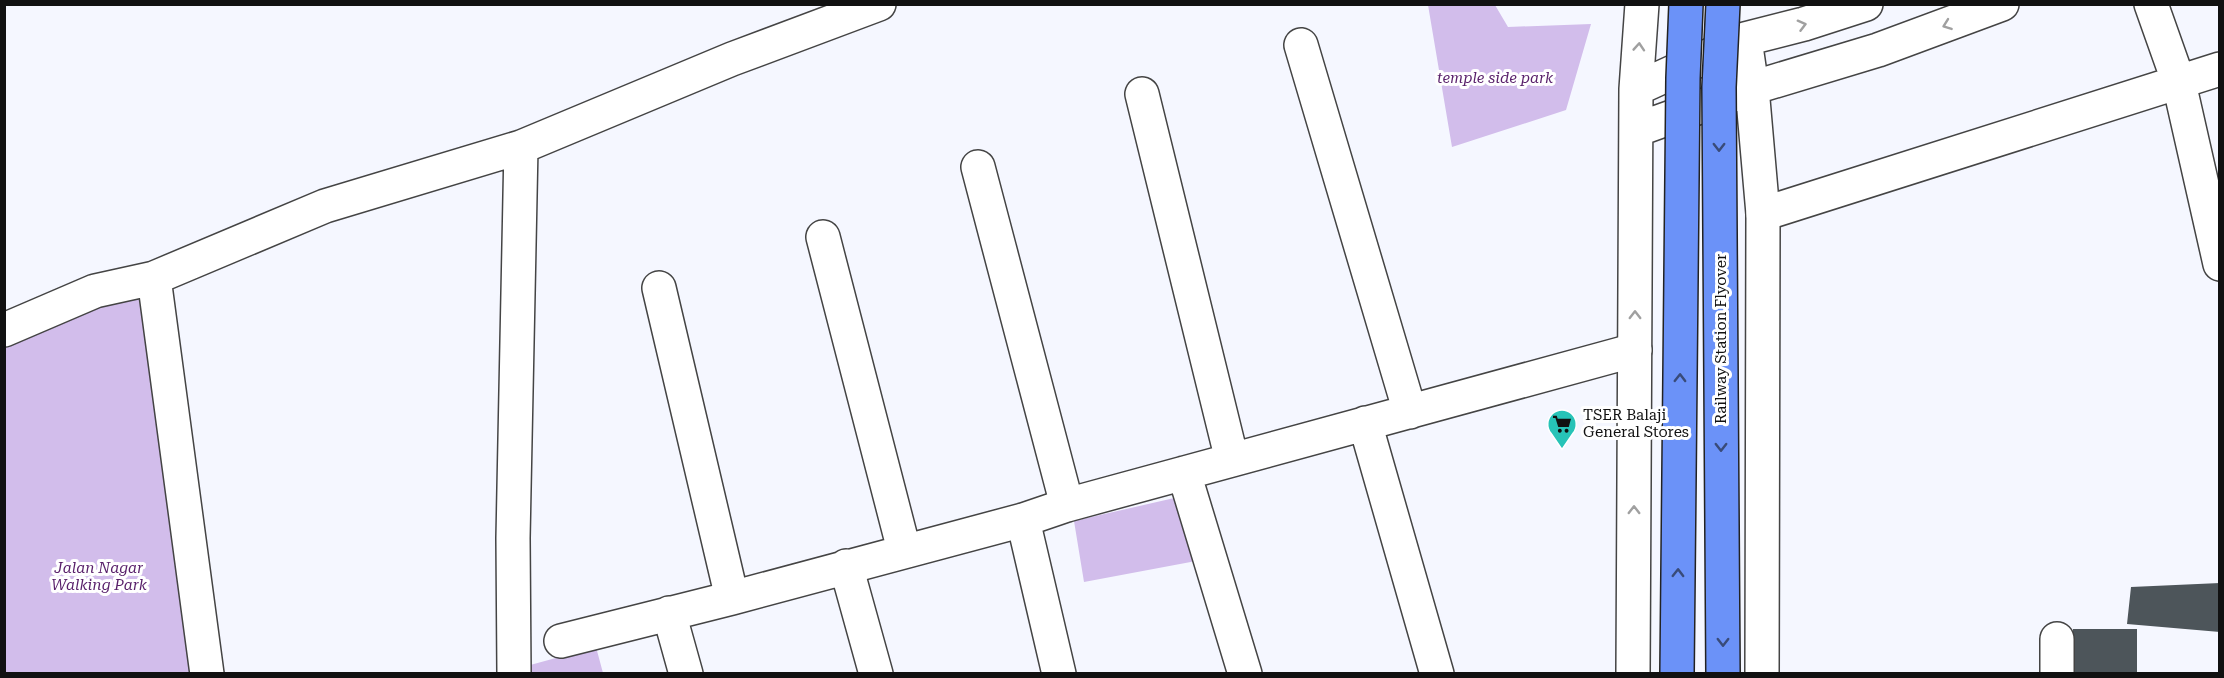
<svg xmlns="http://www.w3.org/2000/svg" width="2224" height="678" font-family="'Roboto Serif',serif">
	<rect width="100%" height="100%" fill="#f5f7ff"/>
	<path fill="#d2bdeb" d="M1428 5H1495L1508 27 1591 24 1566 110 1452 147Z
		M154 278 207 673 5 674V332Z
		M1183 496 1196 561 1084 582 1074 521Z
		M596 647 603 673H523V667Z"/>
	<path fill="#4d555a" d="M2220 583V632L2127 624 2131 587Z
		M2073 629H2137V674H2073Z"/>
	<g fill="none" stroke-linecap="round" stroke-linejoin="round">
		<g stroke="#444" stroke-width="36">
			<path id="minor" d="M2151 4 2179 83 2220 264
				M1301 45 1410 412
				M1142 94 1232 460
				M978 167 1067 505
				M1763 214 2220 69
				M823 237 904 550
				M154 278 207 674
				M659 288 732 598
				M4 330 95 291 154 278 325 206 521 147 732 59 879 4
				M1365 423 1437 674
				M1184 473 1245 674
				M1023 520 1059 674
				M846 566 876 674
				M669 613 686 674
				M561 641 732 598 1023 520 1067 505 1635 350
				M514 674 513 538 521 147
				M2057 674V639"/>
		</g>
		<g stroke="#444" stroke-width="36">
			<path id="tertiary" d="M1745 39 1752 88 1763 214 1762 674
				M1636 89 1745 39 1804 24 1866 4
				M1636 130 1752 88 1878 50 2002 4
				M1633 674 1636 89 1642 4"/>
		</g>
		<use href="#minor" stroke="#fff" stroke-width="33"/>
		<use href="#tertiary" stroke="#fff" stroke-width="33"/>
		<g stroke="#222" stroke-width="36" stroke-linecap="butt">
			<path id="primary-bridge" d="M1723 4 1719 87 1723 674
				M1677 674 1683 78 1686 4"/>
		</g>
		<use href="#primary-bridge" stroke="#6b92f8" stroke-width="33"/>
	</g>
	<defs><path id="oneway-chevron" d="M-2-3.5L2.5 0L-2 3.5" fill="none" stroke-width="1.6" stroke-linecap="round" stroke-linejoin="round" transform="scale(1.5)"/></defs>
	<g stroke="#a0a0a0">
		<use href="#oneway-chevron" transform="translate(1802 25) rotate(-15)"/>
		<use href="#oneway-chevron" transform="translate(1947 25) rotate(160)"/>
		<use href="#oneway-chevron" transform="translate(1639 47) rotate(-86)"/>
		<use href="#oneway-chevron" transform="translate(1635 315) rotate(-90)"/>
		<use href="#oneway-chevron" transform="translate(1634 510) rotate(-90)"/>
	</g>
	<g stroke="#394b79">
		<use href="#oneway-chevron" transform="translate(1719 147) rotate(90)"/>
		<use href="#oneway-chevron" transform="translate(1680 378) rotate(-89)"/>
		<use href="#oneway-chevron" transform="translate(1721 447) rotate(90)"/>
		<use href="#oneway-chevron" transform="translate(1678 573) rotate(-89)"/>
		<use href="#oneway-chevron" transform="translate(1723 642) rotate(90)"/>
	</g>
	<defs>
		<g id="supermarket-pin" transform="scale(1.5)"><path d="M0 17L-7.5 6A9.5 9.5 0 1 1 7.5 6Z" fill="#27c3b7" stroke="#fff"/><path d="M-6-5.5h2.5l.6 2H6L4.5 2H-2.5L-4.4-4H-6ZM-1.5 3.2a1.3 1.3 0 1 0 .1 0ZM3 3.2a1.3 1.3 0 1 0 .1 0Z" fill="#111"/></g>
	</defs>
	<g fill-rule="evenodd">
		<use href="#supermarket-pin" x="1562" y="424"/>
	</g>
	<g text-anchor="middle" stroke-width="6" stroke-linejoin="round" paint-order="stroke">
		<g font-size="15" font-style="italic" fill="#581f6a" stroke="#fff">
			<text x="1495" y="83">temple side park</text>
			<text x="99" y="573">Jalan Nagar<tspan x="99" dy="17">Walking Park</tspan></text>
		</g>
		<g font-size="15" fill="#111" stroke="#fff">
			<text transform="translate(1721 339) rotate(-90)" y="5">Railway Station Flyover</text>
		</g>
		<g font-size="15" fill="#111" stroke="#fff" text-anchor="start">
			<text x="1583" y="420">TSER Balaji<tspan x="1583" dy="17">General Stores</tspan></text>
		</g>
	</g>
	<rect width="2224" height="678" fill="none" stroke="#111111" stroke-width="12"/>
</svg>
